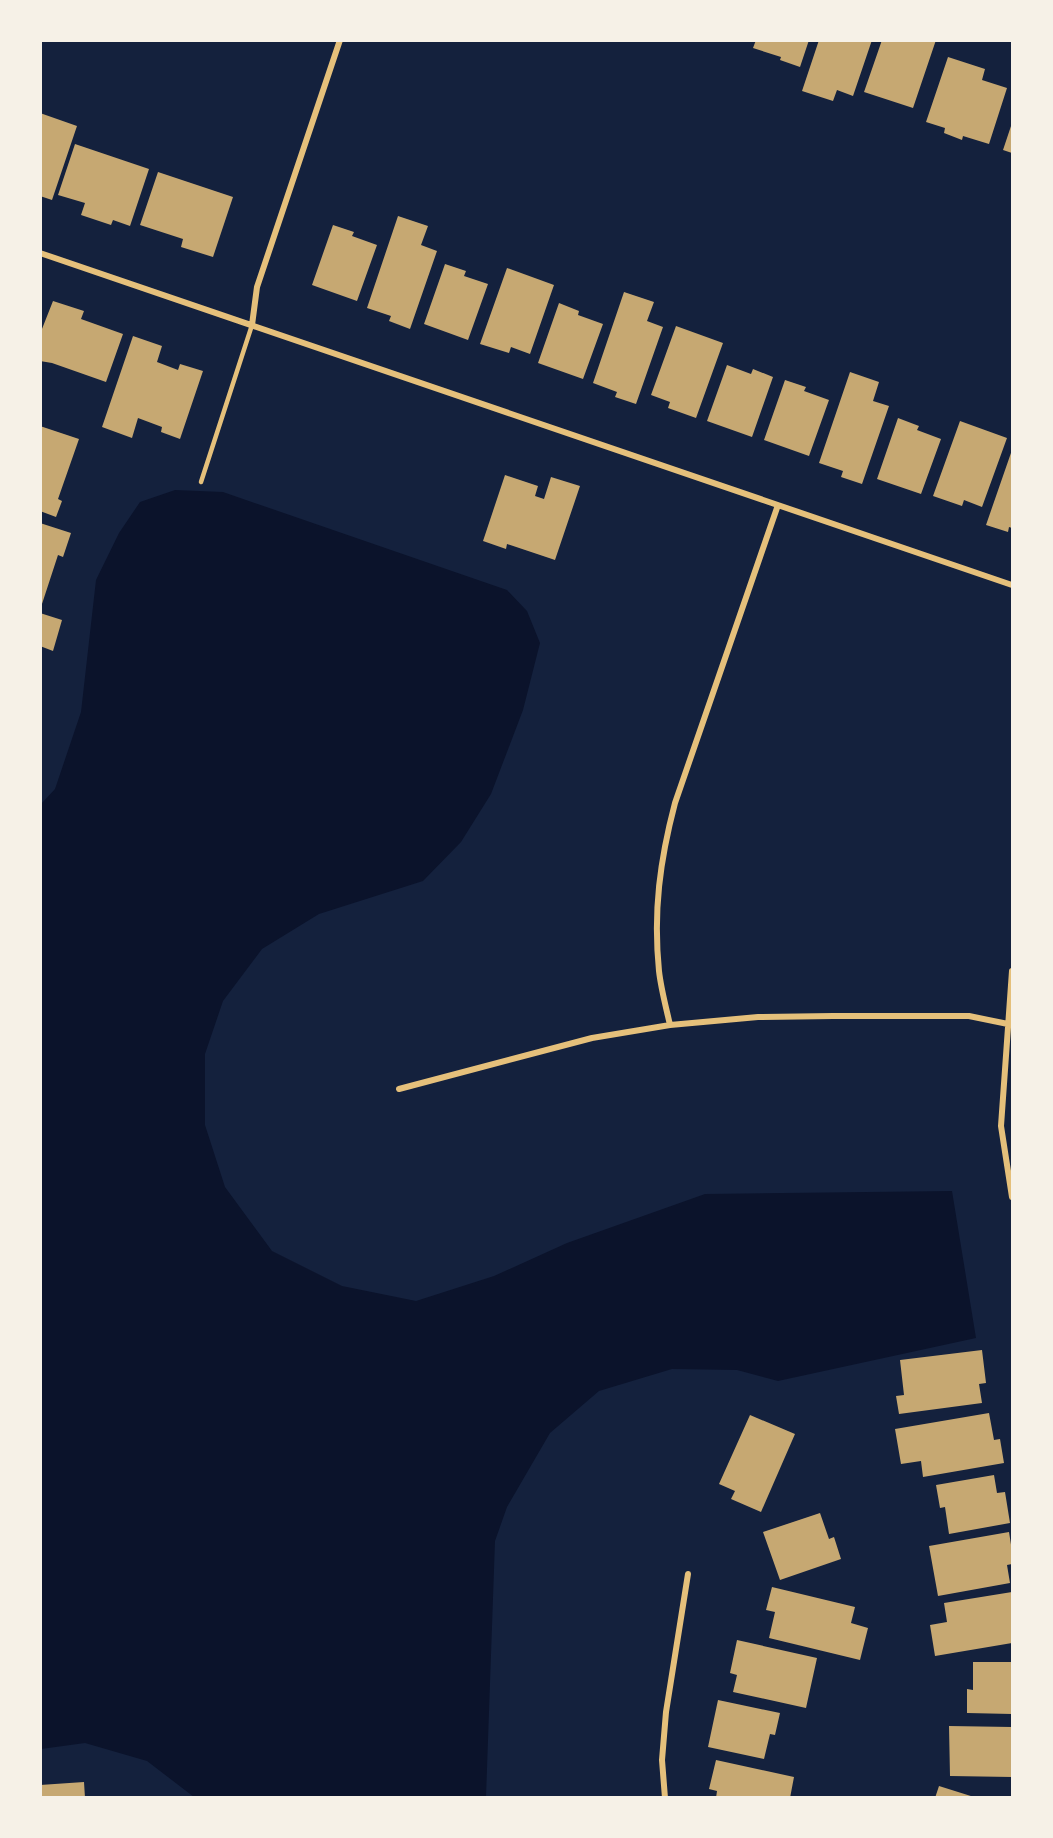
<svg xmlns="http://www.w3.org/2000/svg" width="1053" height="1838" font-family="Lato,sans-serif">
	<rect width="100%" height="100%" fill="#14213d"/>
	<path fill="#0b132b" d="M175 490 223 492 507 590 527 611 540 643 523 710 491 794 461 842 423 881 319 914 262 949 223 1001 205 1054V1125L225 1187 272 1251 342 1286 416 1301 494 1276 567 1243 705 1194 952 1191 976 1338 778 1381 737 1370 672 1369 599 1391 550 1433 507 1507 495 1541 486 1797H194L147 1761 85 1743 41 1749V804L55 789 81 712 96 580 119 533 140 502Z"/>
	<path fill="#c6a872" d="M756 40H809L800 67 780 60 781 57 753 48Z
		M819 40H872L853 96 837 90 833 101 802 91Z
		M882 40H936L913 108 864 92Z
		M948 57 985 69 982 80 1007 88 989 144 963 136 962 140 944 133 945 128 926 122Z
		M40 113 77 126 52 200 40 196Z
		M1012 123V153L1003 150Z
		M75 144 149 169 130 226 113 220 111 225 81 215 85 203 58 195Z
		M158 172 233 197 213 257 181 247 183 239 140 225Z
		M398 216 428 226 421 245 437 251 410 329 389 321 391 316 367 308Z
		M333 225 354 232 352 236 377 245 357 301 312 285Z
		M445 264 466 271 464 276 488 284 468 340 424 324Z
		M507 268 554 285 530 354 511 347 509 353 480 344Z
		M624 292 654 302 647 321 663 327 636 404 615 397 617 392 593 383Z
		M53 301 84 311 81 319 123 334 106 382 52 363 40 361V334Z
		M559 303 579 311 578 315 603 324 583 379 538 363Z
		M676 326 723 343 696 418 668 408 670 402 651 395Z
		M133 336 162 346 157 362 178 370 180 364 203 371 180 439 161 432 162 427 138 418 132 438 102 427Z
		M727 365 751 374 753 369 773 377 752 437 707 421Z
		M850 372 879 382 873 401 889 406 862 484 841 477 843 471 819 463Z
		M785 380 806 387 804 391 829 400 809 456 764 440Z
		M898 418 919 426 917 430 941 439 921 494 877 479Z
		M960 421 1007 438 982 507 964 500 962 506 933 496Z
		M40 426 79 439 58 499 62 501 56 517 40 511Z
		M1012 450V528L1009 527 1008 532 986 525Z
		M505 475 538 486 535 496 544 499 551 477 580 486 555 560 507 544 506 549 483 541Z
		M40 523 71 533 63 557 58 555 41 607Z
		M40 613 62 620 53 651 40 646Z
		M982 1350 986 1383 979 1384 982 1403 899 1414 896 1396 904 1395 900 1360Z
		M989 1413 994 1440 1000 1439 1004 1463 923 1477 921 1461 901 1464 895 1429Z
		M750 1415 795 1434 761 1512 731 1499 735 1491 719 1484Z
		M994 1475 997 1493 1005 1492 1010 1523 949 1534 945 1507 940 1508 936 1485Z
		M820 1513 829 1539 834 1537 841 1559 780 1580 763 1532Z
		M1009 1532 1012 1551V1564L1007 1565 1010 1583 938 1596 929 1546Z
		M772 1587 855 1607 851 1623 868 1628 860 1660 769 1638 775 1612 766 1610Z
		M1012 1592V1643L935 1656 930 1625 947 1622 944 1603Z
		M737 1640 817 1658 806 1708 733 1692 737 1675 730 1673Z
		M973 1662H1012V1714L967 1713V1689L973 1690Z
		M718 1700 780 1713 775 1735 770 1734 764 1759 708 1747Z
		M949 1726 1012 1727V1777L950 1776Z
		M716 1760 794 1777 790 1798H716L717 1791 709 1789Z
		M84 1782 85 1798H40V1785Z
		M939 1786 974 1797V1798H935Z"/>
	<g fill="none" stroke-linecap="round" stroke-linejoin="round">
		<path stroke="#e5c07b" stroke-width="4.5" d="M201 482 252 325"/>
		<path stroke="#e5c07b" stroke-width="6" d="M40 253 1012 585
			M252 325 257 287 340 40
			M1012 971 1001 1126 1012 1197
			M670 1025C666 1007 661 989 659 971 653 911 660 860 675 803L778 505
			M399 1089 592 1038 670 1025 758 1017 833 1016H969L1008 1024
			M665 1798 662 1760 666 1712 688 1574"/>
	</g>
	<rect width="1053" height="1838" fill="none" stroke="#f6f1e7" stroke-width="84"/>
</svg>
